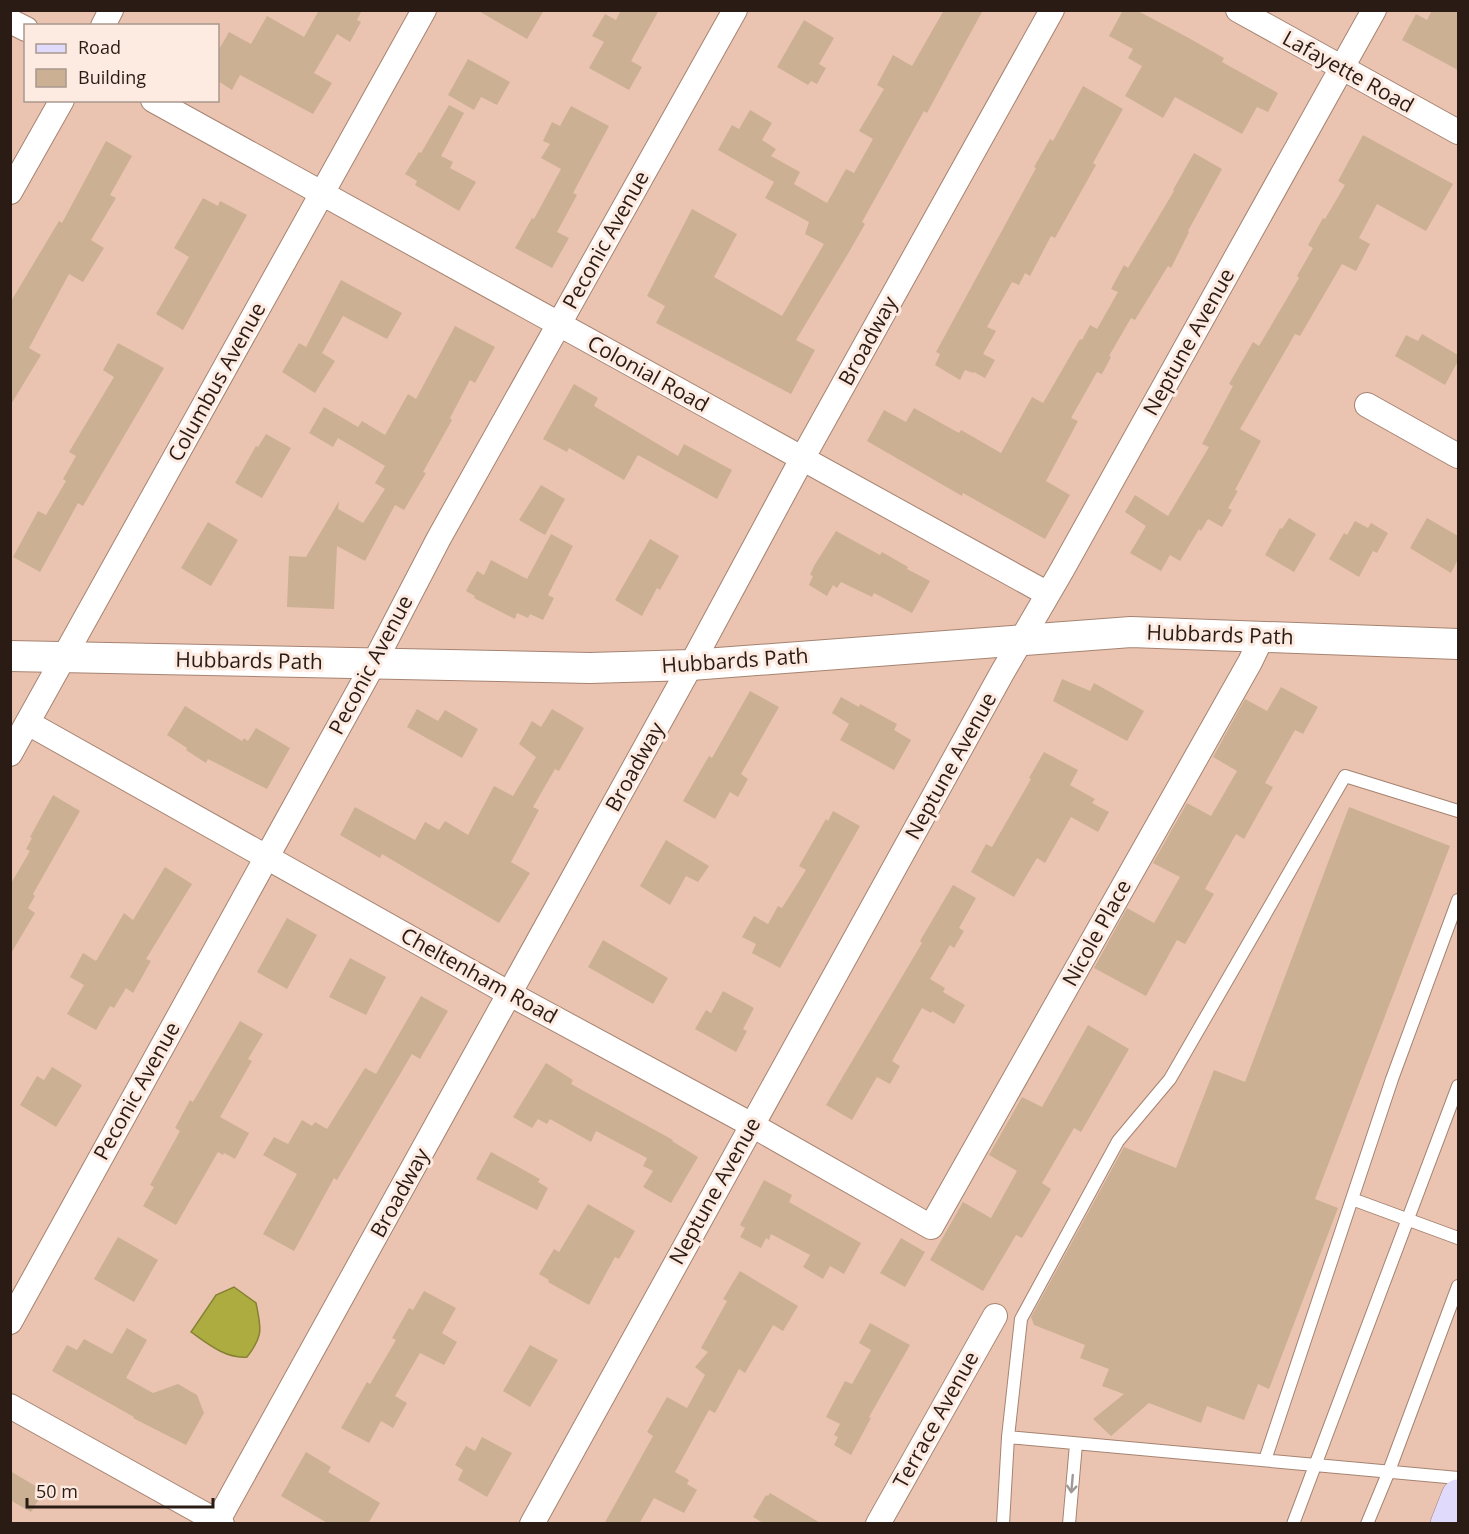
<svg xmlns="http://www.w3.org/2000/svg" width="1469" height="1534" font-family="'Open Sans',sans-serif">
	<rect width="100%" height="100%" fill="#eac4b1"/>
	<path fill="#adac40" stroke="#868133" stroke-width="1.5" d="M234 1287 256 1303C261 1328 264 1335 247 1357 226 1359 208 1344 191 1332L216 1295Z"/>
	<path fill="#cbb093" d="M319 10H362L357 20 361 22 350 42 337 34 314 73 332 83 313 114 240 75 232 90 218 81V51L229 32 251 44 267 16 304 37Z
		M477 10H544L527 39Z
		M621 10H659L631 61 642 67 629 90 589 68 604 42 592 36 605 14 616 20Z
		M944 10H983L927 113 924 111 862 222 865 224 849 252 796 340 815 350 791 394 656 323 665 306 647 296 692 209 737 234 714 277 782 316 824 244 805 234 809 222 765 198 774 182 718 150 732 125 739 129 750 110 772 123 762 140 776 149 771 156 800 172 794 184 827 203 846 169 854 173 873 139 859 131 884 89 877 85 893 55 912 66Z
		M1123 10H1136L1185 36 1224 58 1222 62 1278 93 1268 112 1257 107 1242 134 1175 97 1163 118 1125 96 1142 66 1128 58 1133 49 1109 36Z
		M1432 10H1458V70L1402 40 1416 14 1427 20Z
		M804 20 834 38 819 64 826 68 817 84 811 81 808 85 777 67Z
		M468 59 510 82 497 105 481 97 474 110 448 95Z
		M1083 86 1123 109 1093 163 1096 165 1055 238 1051 236 1030 276 1025 273 1019 285 1012 282 987 327 996 331 983 354 995 360 985 378 974 372 973 373 965 370 960 380 935 365 940 354 936 352 1036 168 1034 167 1050 139 1053 141Z
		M449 105 464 113 441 156 453 162 450 168 476 182 459 211 415 185 417 181 405 174 419 152 421 153Z
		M571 106 609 126 573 193 577 195 557 232 569 238 552 268 515 248 532 218 534 219 561 169 541 158 550 144 543 141 552 122 560 126Z
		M1363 135 1453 184 1426 231 1377 204 1359 238 1370 244 1356 271 1342 264 1300 336 1295 334 1240 429 1261 441 1235 490 1238 491 1228 508 1232 510 1222 527 1208 519 1201 531 1199 529 1180 561 1170 555 1161 571 1130 553 1146 526 1125 512 1135 495 1168 516 1209 447 1202 444 1233 386 1229 384 1253 342 1259 346 1299 278 1297 276 1313 248 1308 245 1323 218 1325 219 1345 185 1338 181Z
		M106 141 132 156 110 195 116 198 91 240 104 248 83 282 69 274 29 348 41 355 10 406V303L59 221 62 223Z
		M1194 153 1222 169 1188 231 1189 232 1171 268 1168 266 1135 320 1131 318 1109 356 1111 357 1102 374 1097 372 1071 418 1078 421 1046 481 1070 495 1045 539 963 493 962 496 867 441 884 410 906 422 914 408 959 433 961 430 1001 453 1032 397 1043 403 1080 339 1082 340 1090 325 1097 329 1118 292 1111 289 1124 265 1128 268 1174 191 1173 190Z
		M203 198 218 206 220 201 247 215 183 330 156 314 189 257 174 248Z
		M341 280 402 313 387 339 343 316 322 353 335 361 315 393 282 372 299 343 306 347Z
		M455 326 495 347 475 383 470 380 450 418 452 420 423 472 426 473 404 510 395 505 365 561 337 546 334 609 287 607 289 556 306 557 339 501 338 509 363 523 385 489 375 483 385 466 338 438 333 447 309 433 324 407 358 427 362 421 385 435 408 394 416 399Z
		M1422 334 1458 355V361L1445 385 1395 356 1406 335 1418 341Z
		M118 343 164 368 83 506 78 503 40 572 13 557 38 511 46 515 66 481 63 479 76 456 69 452 114 377 103 370Z
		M574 384 598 398 594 406 678 456 684 444 732 470 717 499 638 455 624 480 569 448 567 452 543 439Z
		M266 434 291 448 262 498 235 483 256 446 258 447Z
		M541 485 565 499 545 535 519 520Z
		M1289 518 1316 534 1294 572 1265 555 1280 528 1282 529Z
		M1427 518 1458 536V559L1451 573 1410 548Z
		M1355 521 1368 528 1371 523 1388 533 1377 553 1373 551 1359 577 1329 559 1344 533 1347 535Z
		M208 522 238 540 211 586 181 568Z
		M836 531 880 555 882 552 908 567 907 569 930 581 912 613 874 593 872 597 841 582 837 588 833 585 827 596 809 585 813 576 810 575 814 566Z
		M551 534 573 546 548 595 554 598 543 620 530 614 528 618 517 613 515 619 474 598 475 596 466 591 477 571 484 575 491 560 527 579Z
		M650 539 679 556 660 590 657 588 642 616 615 600Z
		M1062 679 1090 691 1094 683 1144 711 1127 741 1053 701Z
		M1281 687 1318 707 1303 734 1295 730 1265 783 1273 787 1244 839 1236 834 1205 889 1214 894 1185 944 1177 940 1146 996 1094 968 1127 908 1154 923 1180 877 1153 863 1187 803 1211 816 1237 771 1213 757 1245 699 1267 711Z
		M750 691 779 707 741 774 748 779 738 797 730 792 715 819 683 801 709 756 712 758Z
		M841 697 859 707 860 704 897 724 894 730 911 740 894 770 840 740 849 724 832 713Z
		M185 706 242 741 244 738 248 741 256 728 290 748 267 789 208 759 206 763 186 750 187 748 167 735Z
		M417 709 438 721 445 710 478 729 462 758 407 727Z
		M552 709 584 728 559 771 555 769 533 807 539 810 511 862 530 873 499 923 382 854 380 858 340 835 355 807 415 840 425 822 439 830 445 821 468 835 494 786 513 796 536 757 519 744 532 721 541 727Z
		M1044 752 1078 770 1070 785 1095 799 1092 803 1109 812 1098 832 1071 817 1045 863 1037 858 1014 897 971 872 986 844 992 847 1031 779 1029 778Z
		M53 795 80 811 33 894 35 896 28 908 35 913 10 955V885L30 851 26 849 32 838 30 837Z
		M1349 807 1450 846 1315 1199 1338 1208 1269 1389 1258 1384 1244 1420 1207 1406 1201 1423 1149 1403 1111 1436 1093 1419 1124 1394 1102 1386 1109 1369 1080 1358 1085 1345 1034 1325 1031 1317 1124 1147 1176 1168 1214 1070 1245 1082Z
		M833 811 860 826 780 968 752 953 756 944 742 937 754 916 768 924 778 906 782 908 806 870 799 866 826 819 828 821Z
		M666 840 709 866 698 882 686 876 670 905 640 886Z
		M165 867 192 884 146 959 151 961 133 993 126 988 114 1008 110 1006 96 1030 67 1014 84 985 70 977 83 953 96 961 124 913 133 920Z
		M953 885 976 898 959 928 964 931 954 948 950 945 930 979 945 988 943 992 965 1005 954 1024 932 1011 931 1013 922 1008 892 1061 900 1066 890 1084 877 1077 852 1120 826 1105 922 943 920 941Z
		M287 918 317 935 287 989 257 972Z
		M603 940 668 978 653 1004 588 967Z
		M350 958 386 977 366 1015 329 997Z
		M723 991 754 1008 743 1029 747 1031 736 1052 695 1029 706 1010 711 1013Z
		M421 996 448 1011 420 1059 412 1054 337 1180 334 1178 294 1251 263 1234 297 1174 263 1155 274 1137 288 1144 302 1120 312 1126 315 1122 327 1129 365 1068 376 1074Z
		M240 1021 263 1034 248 1059 252 1061 220 1117 249 1133 235 1159 224 1153 223 1155 218 1152 176 1225 143 1206 154 1187 150 1185 180 1131 175 1128 190 1100 193 1102Z
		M1088 1025 1129 1049 1081 1132 1074 1128 1042 1183 1051 1189 1022 1238 1016 1235 983 1291 930 1260 963 1202 991 1218 1017 1171 989 1155 1022 1097 1042 1107Z
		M546 1063 573 1080 571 1084 673 1140 672 1141 698 1157 671 1203 643 1187 653 1171 643 1166 647 1158 596 1131 591 1142 550 1119 547 1124 538 1119 532 1128 513 1117Z
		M52 1067 82 1085 56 1127 20 1105 37 1076 44 1080Z
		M491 1152 540 1179 538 1182 548 1188 537 1210 476 1179Z
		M764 1180 792 1195 789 1202 861 1243 844 1274 830 1266 823 1279 803 1267 810 1255 771 1234 769 1240 766 1238 761 1248 740 1237 745 1228 740 1225Z
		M588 1204 635 1231 619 1259 615 1257 589 1305 548 1282 549 1280 539 1274 554 1249 559 1252Z
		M118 1237 158 1260 134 1302 94 1279Z
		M901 1238 925 1252 905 1287 880 1273Z
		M740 1271 798 1306 783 1331 773 1325 772 1327 745 1373 739 1369 715 1413 709 1410 675 1472 689 1480 687 1484 697 1490 684 1513 654 1498 639 1524H604L653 1436 647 1432 667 1397 687 1408 705 1375 695 1367 708 1352 701 1348 727 1301 723 1299Z
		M424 1291 456 1308 442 1333 457 1342 444 1365 420 1353 395 1396 407 1403 393 1428 381 1421 369 1443 341 1428 367 1382 370 1384 396 1340 392 1338 409 1308 413 1310Z
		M870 1323 910 1345 869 1417 871 1418 851 1455 834 1445 838 1437 834 1435 840 1424 826 1417 845 1381 852 1384 871 1350 859 1343Z
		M127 1328 147 1340 126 1378 153 1393 178 1384 197 1395 204 1413 186 1445 133 1418 134 1417 52 1371 67 1345 77 1350 84 1339 112 1354Z
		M530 1345 558 1360 530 1407 503 1391Z
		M482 1437 512 1453 487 1497 458 1480 463 1470 455 1465 466 1446 475 1451Z
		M306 1452 331 1467 328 1472 380 1503 368 1524H329L281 1496Z
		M10 1471 44 1491 31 1512 10 1500Z
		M770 1493 822 1524H765L753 1517 766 1495 768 1496Z"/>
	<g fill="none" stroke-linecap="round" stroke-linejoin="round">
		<g stroke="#a68371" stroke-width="14">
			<path id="service" d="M1352 1199 1458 1238
				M1008 1437 1458 1478
				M1265 1460 1392 1079 1458 900
				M1003 1524 1008 1437 1021 1319 1118 1141 1170 1079 1345 776 1458 811
				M1069 1524 1076 1444
				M1293 1524 1458 1086
				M1367 1524 1389 1471 1458 1286"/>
		</g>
		<g stroke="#a68371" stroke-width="26">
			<path id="minor" d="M1238 10 1458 132
				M10 21 26 29
				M103 26 111 10
				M153 100 1048 594
				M10 192 62 100
				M1367 405 1458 456
				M28 723 510 994 752 1125 931 1227 1250 662 1262 637
				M10 754 424 10
				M10 1322 374 663 439 538 735 10
				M10 1406 222 1524
				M216 1524 691 665 802 459 1052 10
				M532 1524 1002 673 1062 570 1374 10
				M878 1524 995 1316"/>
		</g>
		<g stroke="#a68371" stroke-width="32">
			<path id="tertiary" d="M10 656 590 668 691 665 1131 632 1458 644"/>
		</g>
		<g stroke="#a68371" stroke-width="34">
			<path id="secondary" d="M1447 1524 1458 1496"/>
		</g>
		<use href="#service" stroke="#fff" stroke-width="12"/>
		<use href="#minor" stroke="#fff" stroke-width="24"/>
		<use href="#tertiary" stroke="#fff" stroke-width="30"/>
		<use href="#secondary" stroke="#e0dbfc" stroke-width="33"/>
	</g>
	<defs><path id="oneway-shaft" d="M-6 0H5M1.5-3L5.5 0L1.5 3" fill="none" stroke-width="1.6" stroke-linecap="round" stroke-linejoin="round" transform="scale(1.5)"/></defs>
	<use stroke="#9f9996" href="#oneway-shaft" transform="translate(1072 1484) rotate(95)"/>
	<g text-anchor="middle" stroke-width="6" stroke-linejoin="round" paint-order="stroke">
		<g font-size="21" fill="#2a1c15" stroke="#fdeae0">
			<text transform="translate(1348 72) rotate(29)" y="7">Lafayette Road</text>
			<text transform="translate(606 240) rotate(-61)" y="7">Peconic Avenue</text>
			<text transform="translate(868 341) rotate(-61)" y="7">Broadway</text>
			<text transform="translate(1189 342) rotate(-61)" y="7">Neptune Avenue</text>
			<text transform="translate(648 374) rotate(29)" y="7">Colonial Road</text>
			<text transform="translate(217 382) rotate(-61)" y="7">Columbus Avenue</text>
			<text transform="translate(1220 635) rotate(2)" y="7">Hubbards Path</text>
			<text transform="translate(249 661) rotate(1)" y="7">Hubbards Path</text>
			<text transform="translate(735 661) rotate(-4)" y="7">Hubbards Path</text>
			<text transform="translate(371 665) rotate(-62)" y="7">Peconic Avenue</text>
			<text transform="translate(951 766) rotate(-61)" y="7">Neptune Avenue</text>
			<text transform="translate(635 767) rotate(-61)" y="7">Broadway</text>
			<text transform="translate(1097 933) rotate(-61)" y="7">Nicole Place</text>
			<text transform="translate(479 976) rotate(29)" y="7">Cheltenham Road</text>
			<text transform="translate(137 1091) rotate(-61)" y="7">Peconic Avenue</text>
			<text transform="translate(715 1191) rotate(-61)" y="7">Neptune Avenue</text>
			<text transform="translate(400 1193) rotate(-61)" y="7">Broadway</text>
			<text transform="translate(936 1420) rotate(-61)" y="7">Terrace Avenue</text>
		</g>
	</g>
	<rect width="1469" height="1534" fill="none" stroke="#2a1c15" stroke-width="24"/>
	<rect x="24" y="24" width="195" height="78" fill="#fdeae0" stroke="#a9988f" stroke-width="1.5"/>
	<rect x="36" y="44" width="30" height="9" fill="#e0dbfc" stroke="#a9988f" stroke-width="1.5"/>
	<text x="78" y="54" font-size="18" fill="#2a1c15">Road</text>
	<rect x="36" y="69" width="30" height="18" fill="#cbb093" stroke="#a9988f" stroke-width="1.5"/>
	<text x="78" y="84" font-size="18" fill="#2a1c15">Building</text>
	<path d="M27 1498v9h186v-9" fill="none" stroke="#2a1c15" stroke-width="3"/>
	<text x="36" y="1498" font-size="18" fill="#2a1c15" stroke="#fdeae0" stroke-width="4.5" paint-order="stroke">50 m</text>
</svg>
